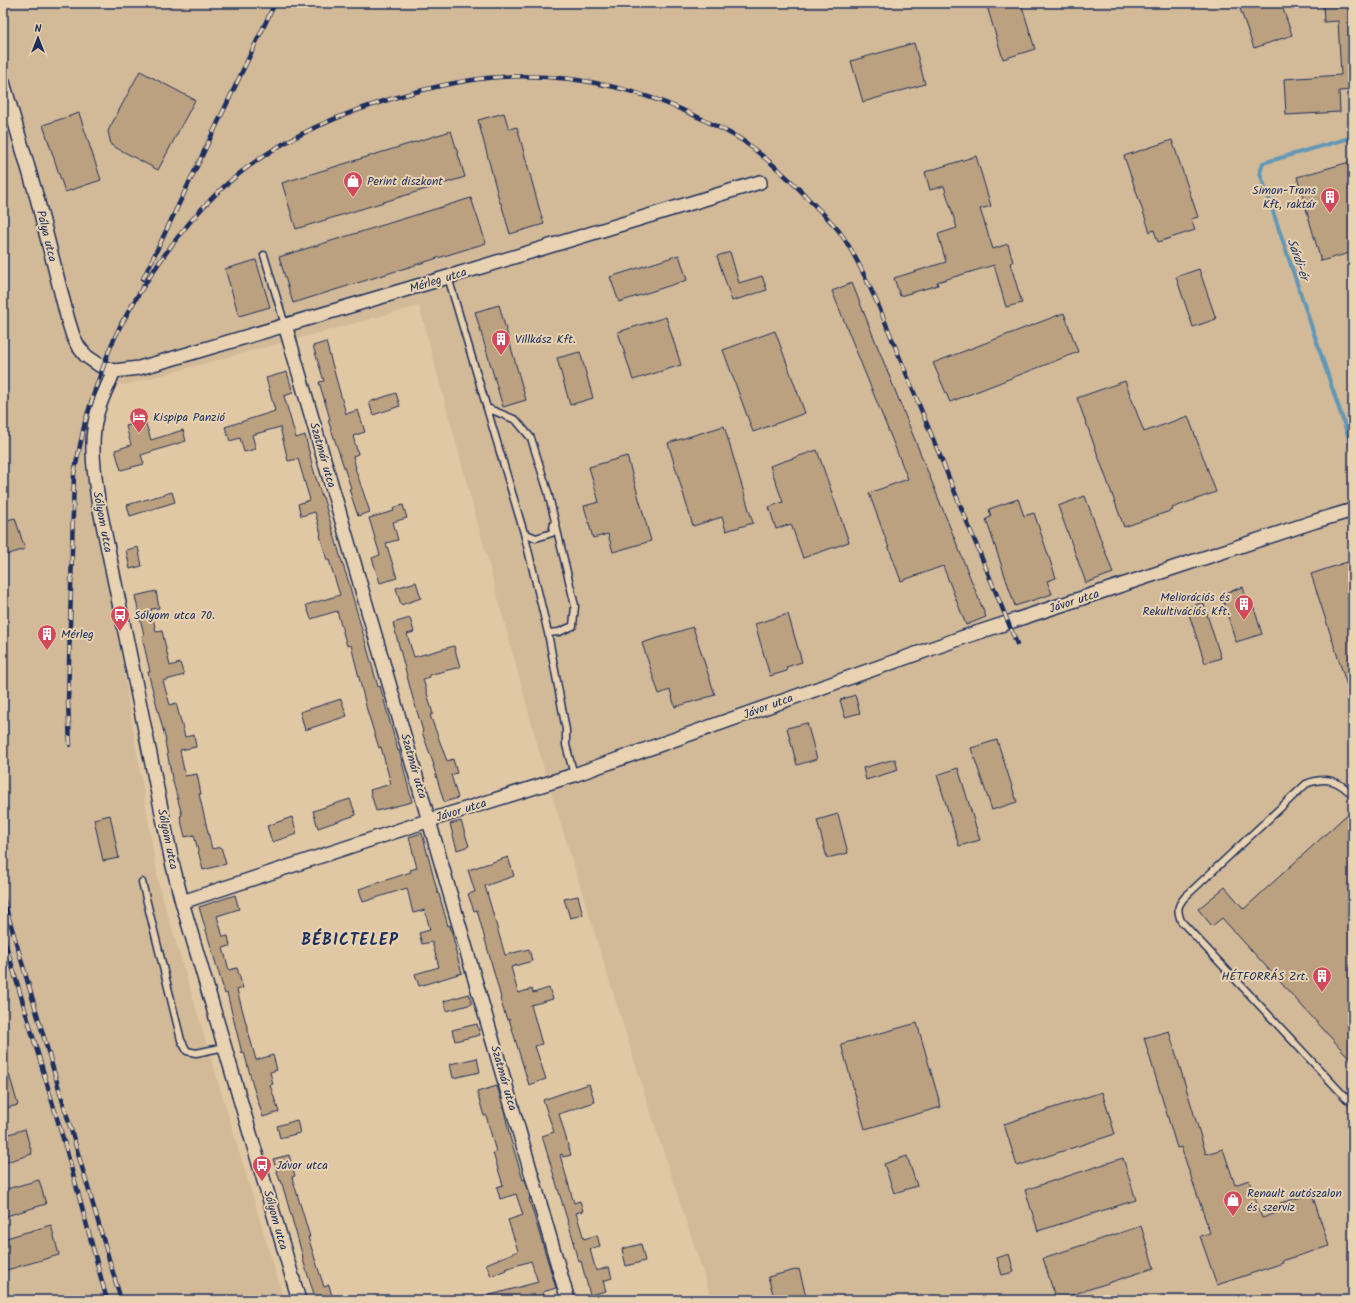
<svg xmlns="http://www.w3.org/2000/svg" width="1356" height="1303" font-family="Kalam,sans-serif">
	<rect width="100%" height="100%" fill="#e1c8a4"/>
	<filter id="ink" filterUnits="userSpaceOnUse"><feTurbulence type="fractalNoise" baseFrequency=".025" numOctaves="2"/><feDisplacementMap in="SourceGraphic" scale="8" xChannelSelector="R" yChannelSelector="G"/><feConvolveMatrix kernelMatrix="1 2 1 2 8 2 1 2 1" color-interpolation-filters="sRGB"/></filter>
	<g filter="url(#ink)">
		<path fill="#d2b998" d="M3 3H1353V1300H712L649 1108 545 773 419 306 124 385 103 380 84 433 159 886 284 1300H3Z"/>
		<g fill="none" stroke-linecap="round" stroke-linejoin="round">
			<path stroke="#6298b6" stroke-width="4" d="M1353 137 1263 163 1260 173 1353 450"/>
		</g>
		<path fill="#bca180" stroke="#1b2f5e" d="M986 3H1021L1035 49 1003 59Z
			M1238 3H1281L1292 35 1254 48Z
			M1323 3H1353V90L1339 91 1340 112 1286 115 1284 79 1341 75 1338 21 1324 22Z
			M914 43 925 84 863 102 851 61Z
			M140 71 195 100 158 170 111 145 108 131Z
			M79 113 101 180 65 192 43 125Z
			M504 113 509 129 517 127 540 211 544 224 510 234 501 203H500L478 120Z
			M451 131 465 177 296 229 282 183Z
			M1172 140 1198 217 1191 219 1195 230 1158 242 1154 230 1150 232 1124 156Z
			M976 156 991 206 980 209 993 249 1008 244 1013 262 1010 263 1022 303 1006 307 994 265 937 282 938 285 900 296 894 278 946 262 938 234 957 228 944 186 930 190 925 172Z
			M1353 161V252L1321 261 1297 177Z
			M471 198 486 243 293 303 279 257Z
			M730 252 739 283 762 276 767 290 732 301 717 256Z
			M679 255 687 280 619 302 610 277Z
			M256 260 270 307 239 316 225 269Z
			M1199 269 1216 319 1193 327 1176 277Z
			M852 283 986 617 966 625 943 566 901 581 869 493 908 479 832 291Z
			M499 305 526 400 503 407 475 312Z
			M1064 313 1078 352 950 402 933 363Z
			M666 317 681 365 633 380 618 332Z
			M775 331 805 413 753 432 723 350Z
			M326 342 346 414 358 410 365 432 353 436 358 454 353 456 356 468H355L370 512 358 516 349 489 351 488 328 420 330 419 319 382 324 381 313 346Z
			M580 352 593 398 570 405 557 358Z
			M287 372 293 393 284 396 296 438 305 435 313 468 322 497H323L342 562 348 580 378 687 380 686 398 751 399 750 412 802 376 811 370 790 391 784 381 747 379 748 367 710 351 645 347 646 337 611 311 619 306 605 340 595 329 560H327L320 535 321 534 315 512 301 516 298 504 310 500 298 459 288 461 280 427 252 435 256 449 244 452 240 438 230 441 225 427 275 411 266 378Z
			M1125 381 1144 432 1188 416 1216 492 1172 508 1173 510 1124 527 1077 398Z
			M396 393 400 406 373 415 369 402Z
			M145 421 151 440 183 430 186 441 141 455 144 464 121 470 115 450 131 445 126 426Z
			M724 426 753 523 726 531 722 517 693 526 668 443Z
			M817 450 849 542 803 558 791 524 776 529 769 507 783 502 770 466Z
			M627 456 651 541 613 552 608 534 593 538 584 506 599 502 589 467Z
			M172 492 175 502 130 516 127 505Z
			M1085 496 1113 573 1086 583 1058 506Z
			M1018 499 1024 516 1034 513 1056 578 1047 581 1052 594 1015 606 986 519 991 517 989 509Z
			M403 505 407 518 393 522 398 540 386 543 397 578 380 583 372 558 380 555 369 518 394 511 393 508Z
			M15 518 25 549 3 556V521Z
			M138 547 142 566 130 569 126 550Z
			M1353 560V627H1350L1353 637V698H1351L1311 574Z
			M416 582 421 598 401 605 396 588Z
			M1243 587 1249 609 1254 608 1262 634 1236 642 1221 594Z
			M156 591 159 608 151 609 156 632 162 631 170 666 180 663 184 675 163 681 170 705 176 703 185 737 194 735 196 747 180 750 185 776 197 774 201 794H199L212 849 221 847 226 864 203 870 194 835 185 837 180 816 182 815 172 778 165 741H166L148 672H150L142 636 144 635 135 596Z
			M1203 602 1221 658 1205 663 1187 608Z
			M788 614 802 662 786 667 787 671 770 676 755 624Z
			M410 618 414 632 407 634 414 657 454 646 460 667 429 675 430 677 423 679 433 714 430 715 447 761 453 759 457 773 451 775 458 798 444 802 433 765H434L422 732 423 731 412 695 393 623Z
			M693 627 715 695 675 707 670 690 659 694 642 643Z
			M855 695 860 713 845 717 840 700Z
			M341 699 347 716 305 730 300 712Z
			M807 723 817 759 797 765 787 728Z
			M997 740 1017 802 992 810 971 748Z
			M895 759 898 770 866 780 863 768Z
			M958 768 980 840 959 846 937 775Z
			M350 799 356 815 318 828 313 811Z
			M1353 809V1062L1222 918 1212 926 1198 909 1225 887 1244 909Z
			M838 814 848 853 827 858 817 820Z
			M110 815 119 858 103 861 94 819Z
			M292 817 297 834 272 842 267 826Z
			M461 821 469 846 457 850 450 824Z
			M422 833 438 894H439L448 926 450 925 456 949H455L462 973 419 986 415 974 439 967 432 942 422 944 419 933 430 930 425 910 413 913 407 888 363 902 359 889 411 872 410 870 417 868 409 837Z
			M508 857 514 876 485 886 505 955 529 949 532 961 511 967 518 993 532 989 533 993 549 988 553 999 531 1005 542 1044 535 1046 546 1079 529 1085 509 1019 507 1020 500 999 501 998 477 910 474 911 468 894 475 892 468 870Z
			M235 895 239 909 217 916 223 937 228 936 230 946 223 948 229 970 237 968 243 988 237 990 256 1060 273 1055 277 1070 270 1072 273 1084 270 1085 279 1112 263 1117 253 1086 244 1052 242 1053 227 993 225 994 199 907Z
			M578 896 583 915 570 918 564 899Z
			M469 994 472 1004 447 1011 444 1001Z
			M917 1023 941 1107 865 1129 841 1044Z
			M477 1024 480 1035 455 1041 452 1030Z
			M1169 1031 1206 1154 1223 1149 1235 1185 1249 1180 1262 1218 1282 1211 1280 1203 1312 1194 1329 1246 1282 1261 1283 1263 1217 1285 1200 1236 1210 1233 1181 1147 1177 1148 1144 1038Z
			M477 1058 480 1072 453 1078 450 1064Z
			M3 1064H6L18 1105 3 1109Z
			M589 1084 595 1102 559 1114 571 1155 563 1157 562 1154 560 1155 574 1203 580 1201 583 1211 576 1213 584 1239 597 1235 600 1246 590 1249 596 1271 609 1267 612 1278 603 1281 606 1291 590 1295 581 1261H578L573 1242H574L542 1136 554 1132 543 1100Z
			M497 1086 504 1110 510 1137 523 1180 525 1179 530 1198 529 1199 556 1288 543 1292 544 1296 527 1300H483V1297L538 1282 531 1261 505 1269 506 1270 491 1276 486 1264 518 1251 508 1220 523 1215 516 1194 500 1199 497 1187 503 1185 493 1153 496 1152 486 1115 484 1116 477 1092Z
			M1102 1092 1115 1134 1017 1166 1004 1124Z
			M297 1120 300 1133 280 1138 277 1126Z
			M25 1129 32 1154 3 1163V1136Z
			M289 1155 295 1176 292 1177 310 1237H308L324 1287 329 1285 333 1300H316L302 1257H303L281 1180 280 1181 273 1159Z
			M907 1156 917 1186 894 1193 884 1164Z
			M1123 1158 1136 1200 1038 1231 1025 1190Z
			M39 1180 46 1204 3 1217V1190Z
			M51 1225 59 1255 3 1271V1239Z
			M1141 1226 1154 1268 1056 1300 1043 1258Z
			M641 1244 645 1261 626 1266 622 1249Z
			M1009 1254 1014 1272 1002 1275 997 1258Z
			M799 1269 807 1300H775L768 1277Z"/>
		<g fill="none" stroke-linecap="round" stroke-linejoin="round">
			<g stroke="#1b2f5e" stroke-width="9">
				<path id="service" d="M264 255 285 325
					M448 277 524 533 548 633 566 730V745L574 775
					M487 408 516 420 531 438 548 492 575 606 573 626 559 632 548 633
					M524 533 536 538 552 533 554 523
					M1353 796C1339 780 1326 776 1306 784L1185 897C1177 906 1177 910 1181 921L1347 1099 1353 1103
					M142 882 181 1040 187 1051 196 1053 225 1047"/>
			</g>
			<g stroke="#1b2f5e" stroke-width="16">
				<path id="minor" d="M3 82 37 198 68 320 73 336 78 346 86 356 102 367 114 371 139 368 171 359 448 277 760 182
					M285 325 568 1300
					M114 371C106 390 96 409 94 429 91 453 95 477 98 500L172 862 182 902 299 1300
					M182 902 430 820 574 775 964 637 1316 521 1353 510"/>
			</g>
			<use href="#service" stroke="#e8d2b1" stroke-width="6"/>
			<use href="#minor" stroke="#e8d2b1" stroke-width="13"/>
			<g stroke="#1b2f5e" stroke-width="4.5">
				<path id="rail" d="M143 279 275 3
					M121 325C145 280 179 230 216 194 264 148 319 122 381 102 416 91 451 82 487 78 563 71 632 85 700 118 714 125 729 132 742 140 764 156 784 174 803 193 814 206 829 218 839 231 856 255 867 281 879 307L1017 644
					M70 745 68 702 74 474 85 422 96 387 110 348 123 320
					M3 898 121 1300
					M3 935 67 1152 107 1300"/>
			</g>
			<use href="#rail" stroke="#e8d2b1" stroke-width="3" stroke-dasharray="9" stroke-linecap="butt"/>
		</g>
	</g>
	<defs>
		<g id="shop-pin" transform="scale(1)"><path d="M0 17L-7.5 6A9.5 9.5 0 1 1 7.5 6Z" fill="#d1495b" stroke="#e8d2b1"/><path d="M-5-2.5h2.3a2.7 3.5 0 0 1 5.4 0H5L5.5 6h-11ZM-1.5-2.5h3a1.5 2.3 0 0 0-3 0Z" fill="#fff"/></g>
		<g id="building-pin" transform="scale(1)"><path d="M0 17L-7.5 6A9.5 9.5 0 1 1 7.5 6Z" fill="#d1495b" stroke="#e8d2b1"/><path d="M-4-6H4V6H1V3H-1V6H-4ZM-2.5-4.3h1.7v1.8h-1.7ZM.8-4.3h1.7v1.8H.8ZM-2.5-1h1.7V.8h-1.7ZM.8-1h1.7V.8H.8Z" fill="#fff"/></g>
		<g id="hotel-pin" transform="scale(1)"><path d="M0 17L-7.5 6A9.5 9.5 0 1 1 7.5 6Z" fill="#d1495b" stroke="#e8d2b1"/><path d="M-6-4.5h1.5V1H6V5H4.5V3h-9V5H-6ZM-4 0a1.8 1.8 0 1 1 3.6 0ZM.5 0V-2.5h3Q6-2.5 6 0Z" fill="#fff"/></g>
		<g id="bus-pin" transform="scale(1)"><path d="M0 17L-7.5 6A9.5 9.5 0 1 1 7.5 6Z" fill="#d1495b" stroke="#e8d2b1"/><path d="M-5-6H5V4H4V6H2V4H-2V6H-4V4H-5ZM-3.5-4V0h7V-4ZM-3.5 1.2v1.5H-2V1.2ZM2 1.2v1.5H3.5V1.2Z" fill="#fff"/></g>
	</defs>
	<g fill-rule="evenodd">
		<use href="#shop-pin" x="353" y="181"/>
		<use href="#building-pin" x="1330" y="197"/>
		<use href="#building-pin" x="501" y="339"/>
		<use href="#hotel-pin" x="139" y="417"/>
		<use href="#building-pin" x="1244" y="604"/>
		<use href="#bus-pin" x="120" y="615"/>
		<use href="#building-pin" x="47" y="634"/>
		<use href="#building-pin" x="1322" y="976"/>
		<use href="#bus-pin" x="262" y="1165"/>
		<use href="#shop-pin" x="1233" y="1200"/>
	</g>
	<g text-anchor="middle" stroke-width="4" stroke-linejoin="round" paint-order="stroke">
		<g font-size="12" fill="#1b2f5e" stroke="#e8d2b1" text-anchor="start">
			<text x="367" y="185">Perint diszkont</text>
			<text x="1316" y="194" text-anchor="end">Simon-Trans<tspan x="1316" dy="14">Kft, raktár</tspan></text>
			<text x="515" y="343">Villkász Kft.</text>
			<text x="153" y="421">Kispipa Panzió</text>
			<text x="1230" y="601" text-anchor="end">Meliorációs és<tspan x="1230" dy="14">Rekultivációs Kft.</tspan></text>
			<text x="134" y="619">Sólyom utca 70.</text>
			<text x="61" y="638">Mérleg</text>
			<text x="1308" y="980" text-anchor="end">HÉTFORRÁS Zrt.</text>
			<text x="276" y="1169">Jávor utca</text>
			<text x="1247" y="1197">Renault autószalon<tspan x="1247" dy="14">és szerviz</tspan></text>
		</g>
		<g font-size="12" fill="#1b2f5e" stroke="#e8d2b1">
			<text transform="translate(47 236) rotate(76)" y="4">Pálya utca</text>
			<text transform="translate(438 280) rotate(-17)" y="4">Mérleg utca</text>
			<text transform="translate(323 455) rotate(74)" y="4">Szatmár utca</text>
			<text transform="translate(103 522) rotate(79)" y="4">Sólyom utca</text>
			<text transform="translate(1074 601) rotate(-18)" y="4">Jávor utca</text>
			<text transform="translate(768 706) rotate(-20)" y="4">Jávor utca</text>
			<text transform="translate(414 766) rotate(74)" y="4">Szatmár utca</text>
			<text transform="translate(461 810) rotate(-17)" y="4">Jávor utca</text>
			<text transform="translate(168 839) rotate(78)" y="4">Sólyom utca</text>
			<text transform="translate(504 1078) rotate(74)" y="4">Szatmár utca</text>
			<text transform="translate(276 1220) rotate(74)" y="4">Sólyom utca</text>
		</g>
		<g font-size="13" font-style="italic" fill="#27406d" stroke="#e8d2b1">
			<text transform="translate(1299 259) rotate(71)" y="5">Sárdi-ér</text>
		</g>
		<g font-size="16" font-weight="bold" letter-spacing="1" fill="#1b2f5e" stroke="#e8d2b1">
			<text x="350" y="945">BÉBICTELEP</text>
		</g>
	</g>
	<rect width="1356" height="1303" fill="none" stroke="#e8d2b1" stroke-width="16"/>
	<rect x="8" y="8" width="1340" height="1287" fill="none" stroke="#1b2f5e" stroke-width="1.5" filter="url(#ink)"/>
	<g transform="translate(38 38)" stroke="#e8d2b1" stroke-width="3" paint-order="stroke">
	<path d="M0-3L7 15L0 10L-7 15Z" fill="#1b2f5e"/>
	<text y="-6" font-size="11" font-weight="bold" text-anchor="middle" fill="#1b2f5e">N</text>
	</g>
</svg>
